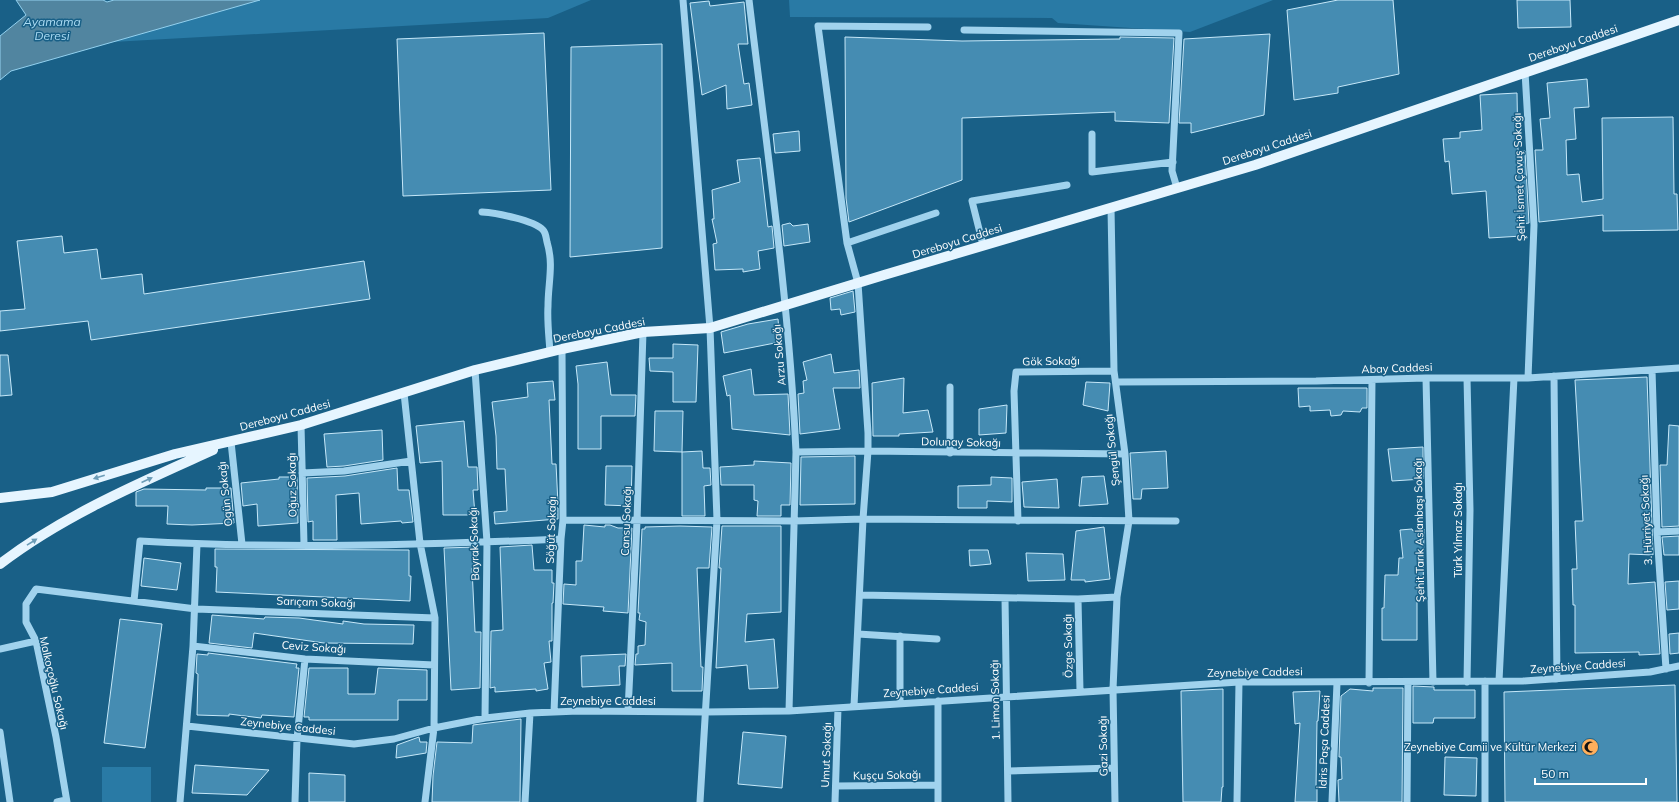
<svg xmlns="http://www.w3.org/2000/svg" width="1679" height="802" font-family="Mulish,sans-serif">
	<rect width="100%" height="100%" fill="#196087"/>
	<path fill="#297aa5" d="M260 0H591L548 18 112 42Z
		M789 0H1273L1190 32 1058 23 1052 18 790 17Z
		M102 767H151V802H102Z"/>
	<path fill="#5185a0" stroke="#93d1ef" d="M16 0H103L107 2 114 0H260L11 71 0 80V36L26 15Z"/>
	<path fill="#458cb2" stroke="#c6e8f9" d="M1338 0H1393L1399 74 1338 87V93L1294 100 1287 10Z
		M1517 0H1570L1571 27 1518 28Z
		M709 1 710 6 744 2 748 44H738L744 84 749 83 752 105 727 109 726 85 702 95 690 3Z
		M544 33 551 190 403 196 397 39Z
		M1270 34 1264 115 1191 133V123H1179L1184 39Z
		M845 37 962 41 1120 39V37L1174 38 1169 123 1115 121V112L962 118V180L849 222 846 198Z
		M662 44V248L570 257 571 47Z
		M1587 79 1589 107 1574 108 1576 139 1566 140 1567 175 1579 174 1582 202 1603 199 1602 118 1673 117 1674 194H1677L1678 230 1603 231V215L1539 222 1535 150H1543L1540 119 1550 118 1547 83Z
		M1517 93 1518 151H1525L1529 223 1522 224V236L1489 238 1486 191 1452 194 1449 161 1445 162 1443 139 1460 138V132L1482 130 1480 95Z
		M799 131 800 151 775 153 773 134Z
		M760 158 768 227 772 226 774 248 758 251 760 269 743 272V269L715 270 713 244 717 243 712 219H714L712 190 740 182 737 160Z
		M790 223 793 226 808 224 810 242 784 246 782 225Z
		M62 236 64 253 97 249 101 279 142 274 144 294 364 261 370 299 91 340 88 321 0 331V311L25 309 17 241Z
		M853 291 855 312 841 315 840 309 831 310 830 298Z
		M778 319 780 342 724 353 721 332 748 324Z
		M673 344 698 345 696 402H673V372L650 371 649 358H673Z
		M831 354 834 373 859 370 860 388H833L840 429 800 434 798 394 804 393 803 381 807 380 803 362Z
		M0 355H8L12 395 0 396Z
		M607 362 611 395H636L635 416H601V449H578V384L576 366Z
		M751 369 754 395 788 394 790 435 732 429 730 395 727 396 723 376Z
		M1647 377 1653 555 1629 554 1628 584 1655 582 1660 654 1639 655V652L1575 653V605H1573L1572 569H1577L1575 521H1583L1575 380Z
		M904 378 903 413 928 410 933 432 899 434V436H873L872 383Z
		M553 381 555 400H549L552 464H556L558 504H547L558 508V519L495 524 494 512 507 511 505 469H497L496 436 492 402 528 397 527 383Z
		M1086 382 1110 383 1108 411 1083 405Z
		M1298 388H1367V408H1362L1360 412 1343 411 1341 415 1331 416 1330 410 1310 411V406L1299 407Z
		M1007 405 1006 433 979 435V409Z
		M655 411H683L682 452 654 451Z
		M464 421 468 467H477L478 490H473L475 515H443L442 461 420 463 416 426Z
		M1669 425 1679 426V526L1662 527 1660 465H1667Z
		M382 430 383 460 344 466 327 467 324 434Z
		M1423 447V479L1392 481 1388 449Z
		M702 451 703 468H710L711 485 704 486 705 516H682V452Z
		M1166 451 1168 488 1142 489 1141 499H1133L1130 453Z
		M855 456V504L800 505 801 457Z
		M754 461 791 463 790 505H781V516H757L758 501 754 500V485H721L720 467 754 465Z
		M606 466H632L631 506 605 505Z
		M397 468 398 490H409L413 522 402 523 401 521 361 524 359 493 336 495 337 540H313V521L308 522 307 478 345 476Z
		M1104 476 1108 504 1079 506 1082 477Z
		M279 477H297L298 523 258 526 257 504 243 506 241 483 279 479Z
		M991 477 1012 478V502L987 501V508H958V486L991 485Z
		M1057 479 1059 508 1024 507 1022 482Z
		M206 488H231L234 523 192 525 167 524 168 506H136V492L144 489 206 490Z
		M584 525 605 527V525H610L618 528H632L628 613 603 611 604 607 563 604 564 584 576 585V561H582Z
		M680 526 712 527 709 568H697L701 667H703L702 691H672V663L635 665 636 654H638V646L645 645 646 622 639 620 640 613H638L642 529H645V527Z
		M722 526H781V612L747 614 745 642 774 639 778 688 749 689 747 665 716 668 721 568H719Z
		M1104 527 1110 579 1085 582V580H1071L1076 531Z
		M1412 529 1413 531 1424 529 1423 597H1417V640H1382V608H1384L1385 575H1398L1399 558H1403L1400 530Z
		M1679 536V555H1664L1662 537Z
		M532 545 534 570H552V583H554L553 603H552V641H549L551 662 544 663 548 689 536 691V689L495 692V687L490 688 491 631 503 630 500 547Z
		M476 547 477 567 472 568 475 632H481L480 688 451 690 444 548Z
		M215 549 409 550V576H411L410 601 216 592 217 567H215Z
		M969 550H988L991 564 970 566Z
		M1026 553 1063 554 1065 580 1028 581Z
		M144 558 181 563 177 590 141 586Z
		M1679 581V609L1667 610 1665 582Z
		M212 615 264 619 265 617 299 618 343 624V621L364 624 414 625 413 644 324 643 254 633 252 648 209 643Z
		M120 619 162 624 145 748 104 743Z
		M1679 633V653L1670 654 1669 634Z
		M208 653 297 664 296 668H299L294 717 262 715 261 718 229 714V716L197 715 198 674 196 673 197 654 208 655Z
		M626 654 625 666H619L620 685 582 687 581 656Z
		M309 668H348V694H375L378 668 427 670V700H398V720H309V717H304Z
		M1675 685 1677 802H1505L1504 692Z
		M1413 686 1434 687V690H1475V718H1434L1433 723H1413Z
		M1373 688H1403L1402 802H1339L1338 780 1342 779 1341 757H1339L1341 696 1350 689 1373 691Z
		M1223 689V787H1222L1221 802H1183L1181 691Z
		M1320 691 1318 721H1317L1316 788H1317V802H1295L1300 723 1295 724 1293 692Z
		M521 719 520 802H432L433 776 437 742 472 743 473 725Z
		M743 732 786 736 782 788 738 784Z
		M419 737 420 742H427L426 753 396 758 397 745Z
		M1445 757 1477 758 1476 796 1444 795Z
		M195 765 269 770 247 795 192 793Z
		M309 773 345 775V802H309Z"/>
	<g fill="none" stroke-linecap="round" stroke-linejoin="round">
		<path stroke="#a0d2ed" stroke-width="7" d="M683 0 710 328 717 520 700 802
			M749 0C767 150 789 301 796 452L789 711
			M964 30 1179 33 1172 171 1177 188
			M1525 72 1534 225 1528 378
			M1092 134V172L1173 162
			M1111 208 1114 371 1125 454 1129 521 1117 597 1113 689 1115 802
			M482 212C496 213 534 220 543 230 546 233 546 238 547 242 554 265 548 283 548 306 547 321 549 337 550 352
			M847 243 936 213
			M983 245 972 201 1067 185
			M475 370 487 542 485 718
			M1652 370 1657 532 1666 669
			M1554 376 1557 679
			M1426 378 1433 682
			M1467 378 1470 510 1467 682
			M1116 382 1316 381 1426 378H1528L1679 368
			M404 393 420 543 435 618 434 728 425 802
			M301 425 304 544
			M231 442 242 544
			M796 452 868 451 1125 454
			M950 453V387
			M302 473 344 471 411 461
			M563 520 794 521 863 519 1176 521
			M1018 521 1014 391 1016 372 1114 371
			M1657 532 1679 531
			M860 595 1078 599 1117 597
			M1005 598 1008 802
			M1078 599 1080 691
			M134 601 140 541C279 549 422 545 561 539
			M858 634 937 639
			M900 636V704
			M193 646 305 659 434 665
			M0 649 36 641
			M1499 681 1514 378
			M1369 683 1372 380
			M854 706 863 519 868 451V433L858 283 847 243 818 26 928 27
			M628 711 637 521 643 332
			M554 712 561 539 563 520 562 349
			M187 726 354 744 394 739 434 728 485 718 530 713 578 711 705 712 789 711 1239 682 1523 681 1650 672 1679 666
			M0 732 10 802
			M1008 771 1114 768
			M836 786 938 785
			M57 802 66 800
			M67 802 56 737 36 641 26 622V604L36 589 196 609 435 618
			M180 802 193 646 197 544
			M295 802 297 739 305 659
			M525 802 530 713
			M835 802 838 708
			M938 802V701
			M1237 802 1239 682
			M1332 802 1337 683
			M1407 802 1408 682
			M1485 802V681"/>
		<path stroke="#e6f5ff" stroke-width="10" d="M0 498 52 492 175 454 301 425 475 370 562 349 643 332 710 328 884 275 1255 165 1679 20
			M0 564C64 515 140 483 213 450"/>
	</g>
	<defs><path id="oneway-solid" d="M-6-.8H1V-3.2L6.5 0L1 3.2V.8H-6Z"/></defs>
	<g fill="#6b9cb7">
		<use href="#oneway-solid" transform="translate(99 477) rotate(163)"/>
		<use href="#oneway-solid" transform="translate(147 480) rotate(-24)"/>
		<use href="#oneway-solid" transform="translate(32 542) rotate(-32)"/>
	</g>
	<defs>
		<g id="mosque-disc" transform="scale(0.9)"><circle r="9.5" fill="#ffaf5c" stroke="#196087"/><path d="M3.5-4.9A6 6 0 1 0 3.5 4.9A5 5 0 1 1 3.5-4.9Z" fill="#111"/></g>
	</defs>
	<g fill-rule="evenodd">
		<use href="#mosque-disc" x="1590" y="747"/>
	</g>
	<g text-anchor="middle" stroke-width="3" stroke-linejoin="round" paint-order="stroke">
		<g font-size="11" fill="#fff" stroke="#196087">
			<text transform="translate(1573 43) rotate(-19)" y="4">Dereboyu Caddesi</text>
			<text transform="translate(1267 147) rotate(-18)" y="4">Dereboyu Caddesi</text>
			<text transform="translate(1519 177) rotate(-92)" y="4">Şehit İsmet Çavuş Sokağı</text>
			<text transform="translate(957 241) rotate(-17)" y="4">Dereboyu Caddesi</text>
			<text transform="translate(599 330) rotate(-11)" y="4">Dereboyu Caddesi</text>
			<text transform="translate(779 355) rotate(-95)" y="4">Arzu Sokağı</text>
			<text transform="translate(1051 361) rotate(-1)" y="4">Gök Sokağı</text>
			<text transform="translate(1397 368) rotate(-2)" y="4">Abay Caddesi</text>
			<text transform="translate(285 415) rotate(-15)" y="4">Dereboyu Caddesi</text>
			<text transform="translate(961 442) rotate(1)" y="4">Dolunay Sokağı</text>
			<text transform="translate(1112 450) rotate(-96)" y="4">Şengül Sokağı</text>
			<text transform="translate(292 485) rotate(-91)" y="4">Oğuz Sokağı</text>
			<text transform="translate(225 494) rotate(-96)" y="4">Ogün Sokağı</text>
			<text transform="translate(1646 520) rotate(-93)" y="4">3. Hürriyet Sokağı</text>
			<text transform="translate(626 521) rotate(-88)" y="4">Cansu Sokağı</text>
			<text transform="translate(551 530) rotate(-88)" y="4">Söğüt Sokağı</text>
			<text transform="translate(1419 530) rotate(-91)" y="4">Şehit Tarık Aslanbaşı Sokağı</text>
			<text transform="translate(1458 530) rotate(-90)" y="4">Türk Yılmaz Sokağı</text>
			<text transform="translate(474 544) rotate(-92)" y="4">Bayrak Sokağı</text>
			<text transform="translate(316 602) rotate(2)" y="4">Sarıçam Sokağı</text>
			<text transform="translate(1068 646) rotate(-91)" y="4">Özge Sokağı</text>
			<text transform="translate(314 647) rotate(4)" y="4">Ceviz Sokağı</text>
			<text transform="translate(1578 666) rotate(-4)" y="4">Zeynebiye Caddesi</text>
			<text transform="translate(1255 672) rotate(-1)" y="4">Zeynebiye Caddesi</text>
			<text transform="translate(54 683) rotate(77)" y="4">Malkoçoğlu Sokağı</text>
			<text transform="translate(931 690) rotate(-4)" y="4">Zeynebiye Caddesi</text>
			<text transform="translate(995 700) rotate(-91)" y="4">1. Limon Sokağı</text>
			<text x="608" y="705">Zeynebiye Caddesi</text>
			<text transform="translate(288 726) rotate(6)" y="4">Zeynebiye Caddesi</text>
			<text transform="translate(1324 742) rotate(-88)" y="4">İdris Paşa Caddesi</text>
			<text transform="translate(1103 746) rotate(-91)" y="4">Gazi Sokağı</text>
			<text transform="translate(826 755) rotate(-88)" y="4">Umut Sokağı</text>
			<text transform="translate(887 775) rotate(-1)" y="4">Kuşçu Sokağı</text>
		</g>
		<g font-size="11" fill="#fff" stroke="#196087" text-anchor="end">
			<text x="1577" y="751">Zeynebiye Camii ve Kültür Merkezi</text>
		</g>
		<g font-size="12" font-style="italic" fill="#acdcf4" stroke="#196087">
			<text x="52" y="26">Ayamama<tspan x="52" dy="14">Deresi</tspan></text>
		</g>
	</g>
	<path d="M1535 778v6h111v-6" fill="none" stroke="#ffffff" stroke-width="2"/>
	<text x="1541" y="778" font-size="12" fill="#ffffff" stroke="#196087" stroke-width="3" paint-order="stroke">50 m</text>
</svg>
